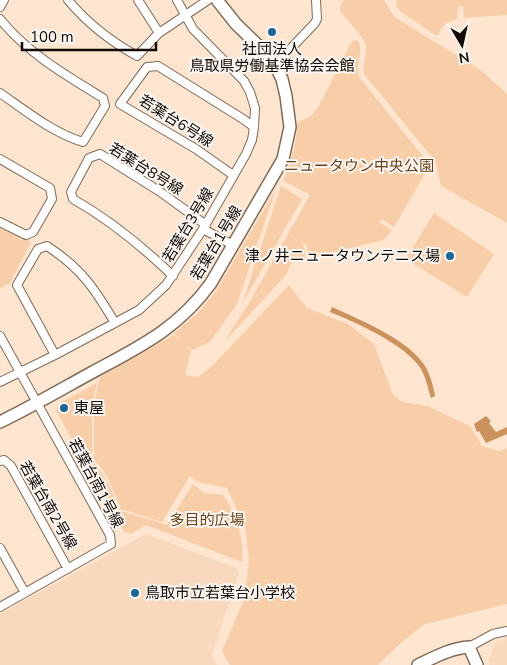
<svg xmlns="http://www.w3.org/2000/svg" width="507" height="665" font-family="'Nunito Sans','Noto Sans JP',sans-serif">
	<rect width="100%" height="100%" fill="#fee5cf"/>
	<path fill="#f8d9be" d="M146 534 236 568 239 572 212 656 217 665H0V614Z
		M507 638V665H489L488 661 497 641Z"/>
	<path fill="#f8cea8" d="M344 0H384L389 9 396 18 482 71 507 94V223L441 186 435 161 364 74C362 64 367 55 366 46 365 37 346 20 340 11L341 4Z
		M397 0H507V15L464 18 463 6 458 7 457 19C448 21 441 26 438 35H435L400 11 396 6Z
		M354 40 358 41C364 50 355 65 359 77L430 165 394 227 381 219 379 222 392 230 384 240 309 258 306 243 303 244 306 258 292 262 286 275 228 338 227 337 248 305 310 195 284 181 294 150 298 122 311 116 319 106 351 43Z
		M281 186 302 199 242 304Z
		M276 189 237 304 210 342 192 350 186 345 191 351 185 375 198 377 211 367 289 285 307 308 348 324 374 344 393 395 403 402 427 406 470 426 482 446 499 451 507 448V604L425 624 403 641 378 665H230L222 651 245 597 249 561 245 527 227 488 198 482 190 476 162 522 121 509 107 476 94 459V403L100 377 174 335 183 342 174 333 199 312 216 291Z
		M434 213 494 254 467 297 406 259Z
		M0 225 21 236 19 241 23 237 31 242 10 283 0 288Z
		M97 383 92 404V460L105 477 121 511 167 525 193 484 204 493 223 495C237 516 244 536 242 562L146 525 131 534 124 532 56 411 58 404Z"/>
	<path fill="#cb925b" d="M332 307C360 320 405 338 423 363 430 373 433 385 435 396L431 398C428 388 426 378 421 369 405 344 357 323 330 312Z
		M486 416 491 421 489 423 496 432 507 427V434L486 443 479 431 477 432 474 424Z"/>
	<g fill="none" stroke-linecap="round" stroke-linejoin="round">
		<g stroke="#7f6a57" stroke-width="10">
			<path id="street" d="M68 0C88 24 110 41 137 56L159 33 208 0
				M138 0 159 33
				M0 7 4 0
				M0 19C27 53 67 76 103 98L105 106 83 142C53 133 26 111 0 93
				M275 65 315 23 317 19 316 0
				M0 159 50 188 52 199 33 232 26 235 0 222
				M233 175 196 149 120 104 147 67 158 66 243 119 254 127
				M203 229 233 245
				M173 276C142 246 110 220 73 199L71 192 89 158 100 154 159 191 206 225
				M0 336 110 535 111 544 0 607
				M55 355 17 285 38 249 47 246C81 268 95 289 115 323
				M0 382 55 355 139 310 166 285 203 229 246 154 252 140 254 127 255 108 250 92 244 81 193 29 177 0
				M0 461 4 460 11 466 68 569
				M0 548 25 593
				M469 647 493 634 507 631"/>
		</g>
		<g stroke="#7f6a57" stroke-width="14">
			<path id="secondary" d="M0 422C31 407 60 390 91 373 139 347 178 329 211 283L283 159 290 127 286 96 282 79 275 65 269 56 236 24 217 0
				M418 665C435 657 451 648 469 647L477 665"/>
		</g>
		<use href="#street" stroke="#fff" stroke-width="8"/>
		<use href="#secondary" stroke="#fff" stroke-width="11"/>
	</g>
	<g fill="#1a6699" stroke="#fbf6f2" stroke-width="2">
		<circle cx="272" cy="32" r="5"/>
		<circle cx="450" cy="256" r="5"/>
		<circle cx="64" cy="408" r="5"/>
		<circle cx="135" cy="593" r="5"/>
	</g>
	<g text-anchor="middle" stroke-width="4" stroke-linejoin="round" paint-order="stroke">
		<g font-size="15" fill="#120a04" stroke="#fbf6f2" text-anchor="start">
			<text x="272" y="54" text-anchor="middle">社団法人<tspan x="272" dy="17">鳥取県労働基準協会会館</tspan></text>
			<text x="440" y="261" text-anchor="end">津ノ井ニュータウンテニス場</text>
			<text x="74" y="413">東屋</text>
			<text x="145" y="598">鳥取市立若葉台小学校</text>
		</g>
		<g font-size="15" fill="#120a04" stroke="#fbf6f2">
			<text transform="translate(176 121) rotate(32)" y="5">若葉台6号線</text>
			<text transform="translate(146 169) rotate(32)" y="5">若葉台8号線</text>
			<text transform="translate(188 225) rotate(-59)" y="5">若葉台3号線</text>
			<text transform="translate(216 243) rotate(-59)" y="5">若葉台1号線</text>
			<text transform="translate(96 483) rotate(62)" y="5">若葉台南1号線</text>
			<text transform="translate(48 505) rotate(60)" y="5">若葉台南2号線</text>
		</g>
		<g font-size="15" fill="#6b431a" stroke="#fbf6f2">
			<text x="359" y="171">ニュータウン中央公園</text>
			<text x="207" y="525">多目的広場</text>
		</g>
	</g>
	<g transform="translate(462 45) rotate(171)" stroke="#fbf6f2" stroke-width="4" paint-order="stroke">
	<path d="M0-4L9 19L0 12L-9 19Z" fill="#120a04"/>
	<text y="-8" font-size="14" font-weight="bold" text-anchor="middle" fill="#120a04">N</text>
	</g>
	<path d="M22 42v8h134v-8" fill="none" stroke="#120a04" stroke-width="2.5"/>
	<text x="30" y="42" font-size="15" fill="#120a04" stroke="#fbf6f2" stroke-width="4" paint-order="stroke">100 m</text>
</svg>
